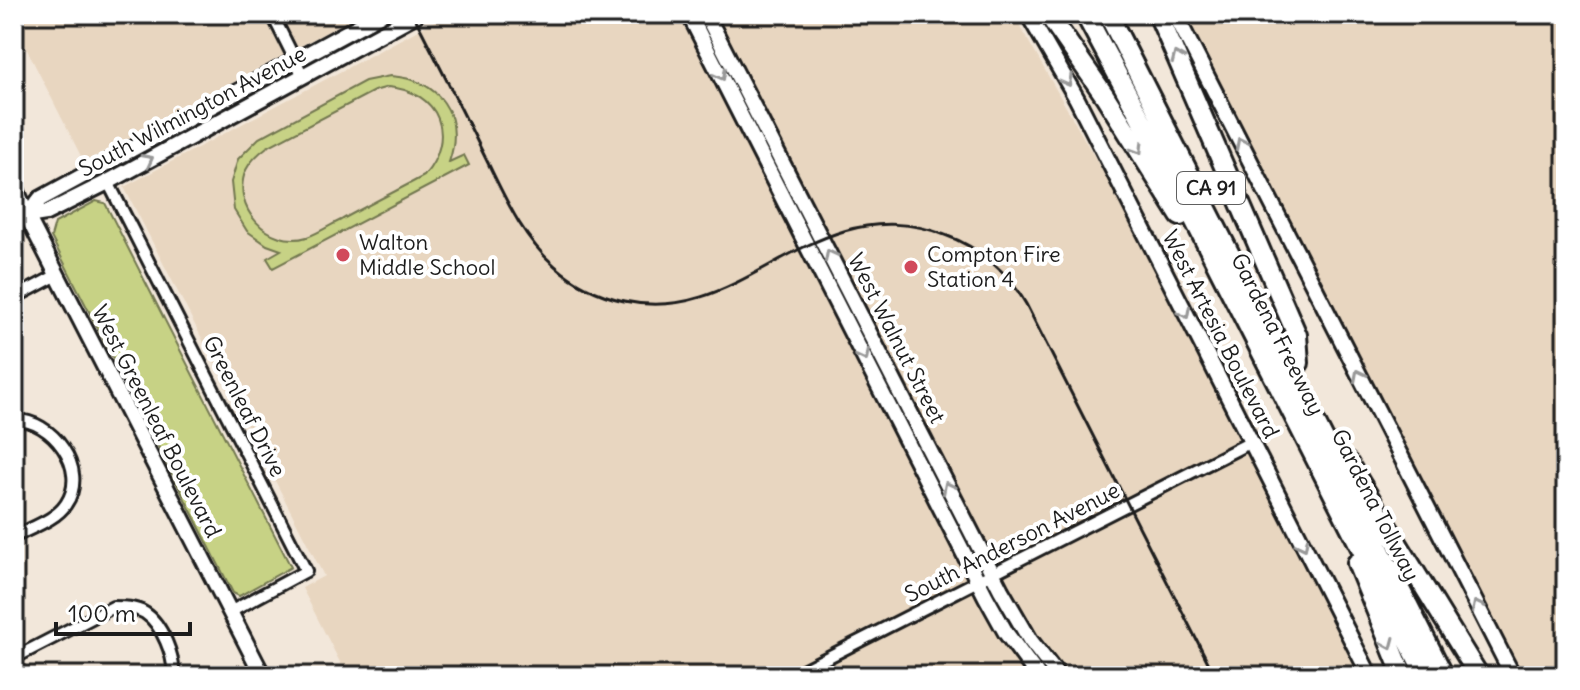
<svg xmlns="http://www.w3.org/2000/svg" width="1580" height="690" font-family="Delius,sans-serif">
	<rect width="100%" height="100%" fill="#f2e7da"/>
	<filter id="ink" filterUnits="userSpaceOnUse"><feTurbulence type="fractalNoise" baseFrequency=".0125" numOctaves="2"/><feDisplacementMap in="SourceGraphic" scale="16" xChannelSelector="R" yChannelSelector="G"/><feConvolveMatrix kernelMatrix="1 2 1 2 8 2 1 2 1" color-interpolation-filters="sRGB"/></filter>
	<g filter="url(#ink)">
		<path fill="#e8d6c0" d="M14 14H360L84 162 14 24Z
			M448 14H1013L1107 179 1359 676H347L302 588 324 576 124 187Z
			M1184 14H1566V676H1519Z"/>
		<path fill="#c7d285" stroke="#727750" stroke-width="2" fill-rule="evenodd" d="M390 76C439 79 465 115 449 162L464 155 469 165 273 268 267 258 281 250 267 245 247 231 234 210 231 182 238 159 259 138 365 81ZM388 87C440 91 457 137 424 176 396 191 368 205 341 220 330 225 319 233 307 237 269 249 230 207 246 170 251 160 259 153 267 147L374 91Z
			M96 201 105 203 291 567 239 596 233 593 51 237 55 223Z"/>
		<g fill="none" stroke-linecap="round" stroke-linejoin="round">
			<g stroke="#1c1c1c" stroke-width="16">
				<path id="street" d="M272 14 303 76
					M108 182 306 571 230 612
					M14 298 57 275
					M14 420C51 418 90 469 66 504 56 520 30 528 14 537
					M14 658 113 607C124 607 135 607 145 613 162 624 175 657 173 676
					M791 676 1251 442"/>
			</g>
			<g stroke="#1c1c1c" stroke-width="20">
				<path id="secondary" d="M689 14 986 597 1006 633 1038 676
					M706 14 1001 590 1030 640 1058 676
					M1028 14 1077 99 1370 676
					M1175 14 1513 676
					M14 184 27 216 263 676
					M27 216 40 199 381 14
					M14 223 27 216 46 213 108 182 417 14"/>
			</g>
			<g stroke="#1c1c1c" stroke-width="24">
				<path id="highway" d="M1048 14 1105 96 1180 216
					M1085 14 1181 194 1426 676
					M1108 14 1444 676
					M1158 14 1297 335 1299 363
					M1348 463 1479 676
					M1357 563 1403 676"/>
			</g>
			<use href="#street" stroke="#fff" stroke-width="10"/>
			<use href="#secondary" stroke="#fff" stroke-width="14"/>
			<use href="#highway" stroke="#fff" stroke-width="18"/>
			<path stroke="#1c1c1c" stroke-width="3" d="M413 14C436 59 459 104 481 149 502 190 519 235 555 266 574 283 598 295 624 301 712 320 767 254 844 231 877 221 913 222 945 235 979 247 1008 272 1026 304L1215 676"/>
		</g>
		<defs><path id="oneway-chevron" d="M-2-3.5L2.5 0L-2 3.5" fill="none" stroke-width="1.6" stroke-linecap="round" stroke-linejoin="round" transform="scale(2)"/></defs>
		<g stroke="#999">
			<use href="#oneway-chevron" transform="translate(1177 57) rotate(-114)"/>
			<use href="#oneway-chevron" transform="translate(721 75) rotate(62)"/>
			<use href="#oneway-chevron" transform="translate(1067 81) rotate(61)"/>
			<use href="#oneway-chevron" transform="translate(1241 143) rotate(-117)"/>
			<use href="#oneway-chevron" transform="translate(1138 149) rotate(58)"/>
			<use href="#oneway-chevron" transform="translate(148 160) rotate(-28)"/>
			<use href="#oneway-chevron" transform="translate(830 255) rotate(-117)"/>
			<use href="#oneway-chevron" transform="translate(1185 313) rotate(63)"/>
			<use href="#oneway-chevron" transform="translate(864 356) rotate(63)"/>
			<use href="#oneway-chevron" transform="translate(1359 375) rotate(-117)"/>
			<use href="#oneway-chevron" transform="translate(948 487) rotate(-117)"/>
			<use href="#oneway-chevron" transform="translate(1303 545) rotate(63)"/>
			<use href="#oneway-chevron" transform="translate(1477 606) rotate(-117)"/>
			<use href="#oneway-chevron" transform="translate(1389 644) rotate(67)"/>
		</g>
	</g>
	<g fill="#d1495b" stroke="#fff" stroke-width="3">
		<circle cx="343" cy="255" r="8"/>
		<circle cx="911" cy="267" r="8"/>
	</g>
	<g text-anchor="middle" stroke-width="8" stroke-linejoin="round" paint-order="stroke">
		<rect fill="#fff" stroke="#606060" stroke-width="2" x="1177" y="172" width="68" height="32" rx="6"/>
		<g font-size="20" font-weight="bold" fill="#1c1c1c">
			<text x="1211" y="195">CA 91</text>
		</g>
		<g font-size="22" fill="#1c1c1c" stroke="#fff">
			<text transform="translate(192 111) rotate(-28)" y="8">South Wilmington Avenue</text>
			<text transform="translate(1221 334) rotate(63)" y="8">West Artesia Boulevard</text>
			<text transform="translate(1278 334) rotate(63)" y="8">Gardena Freeway</text>
			<text transform="translate(897 338) rotate(63)" y="8">West Walnut Street</text>
			<text transform="translate(245 406) rotate(63)" y="8">Greenleaf Drive</text>
			<text transform="translate(157 421) rotate(63)" y="8">West Greenleaf Boulevard</text>
			<text transform="translate(1376 505) rotate(63)" y="8">Gardena Tollway</text>
			<text transform="translate(1012 542) rotate(-27)" y="8">South Anderson Avenue</text>
		</g>
		<g font-size="22" fill="#1c1c1c" stroke="#fff" text-anchor="start">
			<text x="359" y="250">Walton<tspan x="359" dy="25">Middle School</tspan></text>
			<text x="927" y="262">Compton Fire<tspan x="927" dy="25">Station 4</tspan></text>
		</g>
	</g>
	<rect width="1580" height="690" fill="none" stroke="#fff" stroke-width="48"/>
	<rect x="24" y="24" width="1532" height="642" fill="none" stroke="#1c1c1c" stroke-width="3" filter="url(#ink)"/>
	<path d="M56 622v12h134v-12" fill="none" stroke="#1c1c1c" stroke-width="4"/>
	<text x="68" y="622" font-size="24" fill="#1c1c1c" stroke="#ffffff" stroke-width="6" paint-order="stroke">100 m</text>
</svg>
